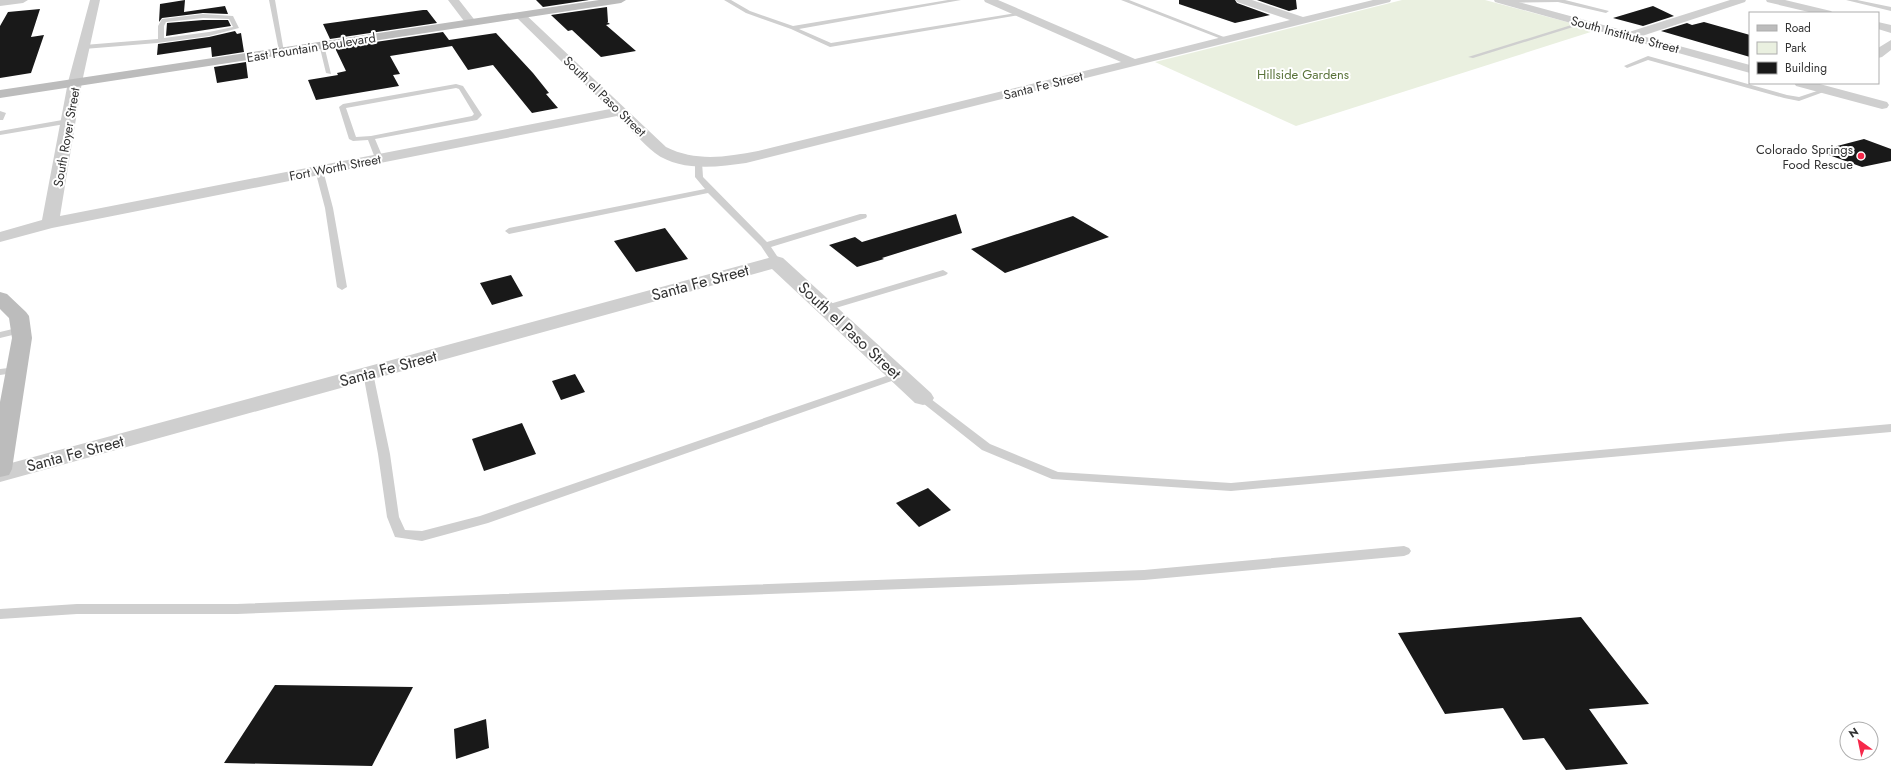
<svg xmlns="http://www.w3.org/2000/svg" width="1891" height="773" font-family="Jost,sans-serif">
	<rect width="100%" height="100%" fill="#fff"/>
	<path fill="#eaf0e0" d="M1402 0H1485L1597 30 1296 126 1155 62Z"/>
	<path fill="#191919" d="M185 0 184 12 225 6 228 14 203 13 162 18 159 22 160 4Z
		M536 0H589L543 7Z
		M1179 0H1235L1237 3 1270 15 1235 23 1179 4Z
		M1257 0H1296L1297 9 1289 11Z
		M1653 6 1674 16 1643 26 1613 18Z
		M607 7 608 22H607L610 24 606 25 636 51 601 57 572 30 568 31 551 15Z
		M40 9 31 37 44 35 31 73 0 78V26L8 12Z
		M423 10H427L437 23 330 39 323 24Z
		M203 20H228L231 26 166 36 167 23Z
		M1704 22 1750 35V57L1661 31 1687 23 1692 25Z
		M235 31 237 34 241 33 244 52 212 57 211 47 157 55 158 44 209 37Z
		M443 32 449 40 496 33 533 73 549 93 546 94 558 108 532 113 493 65 468 70 452 46 390 56 400 74 393 75 399 86 316 100 308 80 338 75 337 73 346 71 335 48Z
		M246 62 248 78 217 83 214 67Z
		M1864 139 1891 149V161L1862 167 1818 151Z
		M956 214 962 233 882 258 884 259 857 267 829 245 855 237 862 242Z
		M1073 216 1109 237 1005 273 971 249Z
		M665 228 688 259 636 272 614 241Z
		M511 275 523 296 492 305 480 283Z
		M575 374 585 392 561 400 552 381Z
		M522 423 536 454 484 471 472 439Z
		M928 488 951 510 919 527 896 503Z
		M1581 617 1649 704 1589 709 1628 764 1566 770 1544 738 1523 740 1503 708 1445 714 1398 633Z
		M275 685 413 687 372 766 224 763Z
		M486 719 489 748 456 759 454 729Z"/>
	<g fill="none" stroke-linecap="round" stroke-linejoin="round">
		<path fill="#cfcfcf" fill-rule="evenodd" d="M269 0H275L284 52 279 51Z
			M724 0H731L750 11 793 26 948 0H961L799 29 831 43 1022 12 1025 14 830 47 791 29 746 13Z
			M1121 0H1129L1229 39 1224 40Z
			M1501 0H1565L1609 11 1606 13 1558 2 1503 3Z
			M1846 0H1857L1891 7V11Z
			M203 14 233 16 239 28 209 36 157 43 84 49 81 47 84 45 158 39V26L162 19ZM203 18 229 19 233 27 209 32 164 38V26L166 22Z
			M1581 22 1586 23 1473 58 1468 57Z
			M319 44 324 45 331 74 326 73Z
			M1648 56 1787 95 1799 97 1826 88 1829 90 1799 101 1784 98 1648 60 1627 68 1624 66Z
			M456 84 463 86 482 115 477 120 375 139 383 158 379 160 375 158 368 140 353 141 349 139 339 107 343 104ZM456 88 459 89 474 114 472 116 371 136 356 137 346 108Z
			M0 111 6 113 3 120H0Z
			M68 119H71V123L0 135V131Z
			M695 160H701L702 162 703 177 767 242 860 214H866L867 216 866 218 771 247 781 262 776 265 773 264 761 246 708 193 509 234 505 231 509 228 705 189 695 177Z
			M316 168H322L323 170 333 208 347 287 342 290 337 287 325 208 315 170Z
			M943 270 948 273 946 275 829 310 826 311 821 308 823 306Z
			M21 327 26 330 25 332 0 338V332Z
			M17 367 22 370 21 372 0 375V369Z
			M368 370 373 373 390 454 399 517 405 530 422 531 480 516 895 373H903L904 375 903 377 488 523 422 541 395 537 387 517 378 454 363 373Z
			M923 395 927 396 990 444 1058 472 1231 483 1891 424V432L1231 491 1052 479 982 450 919 400 917 398Z
			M1404 546 1409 548 1411 551 1409 554 1404 556 1144 580 237 614H77L0 619V609L77 604H237L1144 570Z"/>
		<path fill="#cfcfcf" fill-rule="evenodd" d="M0 0H28L23 3 0 6Z
			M90 0H100L82 82 60 216 610 109 516 17 514 15 520 12 524 13 666 147C696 162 726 157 758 151L1121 62 985 2 984 0H998L1135 59 1290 20 1237 2 1236 0H1252L1303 17 1373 0H1391L1390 2 746 163C718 167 680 172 655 153 641 142 630 128 617 116L52 228 0 242V232L42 220 68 82Z
			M448 0H459L477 23 475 25H467Z
			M1494 0H1511L1629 32 1730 0H1746L1745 2 1642 36 1750 65V73L1495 2Z
			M1766 0H1785L1831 11 1833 13H1813L1767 2Z
			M1878 22 1891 25V33L1878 29Z
			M1891 40V50L1882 57 1878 58V48Z
			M1794 83H1816L1887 102 1889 105 1887 108 1882 109 1796 86Z
			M776 256 783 258 931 393 934 398 931 403 923 405 915 403 772 269 0 482V466Z"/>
		<path fill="#bcbcbc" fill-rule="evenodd" d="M599 0H626L621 3 0 98V90Z
			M0 292 7 294 26 312 29 316 32 338 12 469 9 475 0 477V402L12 338 9 318 0 309Z"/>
	</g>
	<circle fill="#f6284a" stroke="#fff" stroke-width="1.5" cx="1861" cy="156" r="4"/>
	<g text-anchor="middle" stroke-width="4" stroke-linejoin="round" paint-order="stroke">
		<g font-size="13" fill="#323232" stroke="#fff">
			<text transform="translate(1625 34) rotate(15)" y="5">South Institute Street</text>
			<text transform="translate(311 47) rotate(-9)" y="5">East Fountain Boulevard</text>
			<text transform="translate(1043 85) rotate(-14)" y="5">Santa Fe Street</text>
			<text transform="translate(605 96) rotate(44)" y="5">South el Paso Street</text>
			<text transform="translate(66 137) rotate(-80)" y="5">South Royer Street</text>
			<text transform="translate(335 167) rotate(-11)" y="5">Fort Worth Street</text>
		</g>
		<g font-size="13" fill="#5a733a" stroke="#fff">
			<text x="1303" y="79">Hillside Gardens</text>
		</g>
		<g font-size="13" fill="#323232" stroke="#fff" text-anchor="end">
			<text x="1853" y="154">Colorado Springs<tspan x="1853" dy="15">Food Rescue</tspan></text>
		</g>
		<g font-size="16" fill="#323232" stroke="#fff">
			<text transform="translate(700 282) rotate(-15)" y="6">Santa Fe Street</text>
			<text transform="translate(850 330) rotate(43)" y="6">South el Paso Street</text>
			<text transform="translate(388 368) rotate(-15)" y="6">Santa Fe Street</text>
			<text transform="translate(75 453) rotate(-15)" y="6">Santa Fe Street</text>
		</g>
	</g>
	<rect x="1749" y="12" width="130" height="72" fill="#ffffff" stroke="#adadad"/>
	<rect x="1757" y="25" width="20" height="6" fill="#bcbcbc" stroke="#adadad"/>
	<text x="1785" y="32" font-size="12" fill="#323232">Road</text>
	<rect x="1757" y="42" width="20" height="12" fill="#eaf0e0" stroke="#adadad"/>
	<text x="1785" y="52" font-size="12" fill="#323232">Park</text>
	<rect x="1757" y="62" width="20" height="12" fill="#191919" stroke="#adadad"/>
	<text x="1785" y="72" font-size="12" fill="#323232">Building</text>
	<g transform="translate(1859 741) rotate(327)"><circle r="19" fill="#ffffff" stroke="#adadad"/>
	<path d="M0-3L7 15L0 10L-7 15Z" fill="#f6284a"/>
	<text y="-6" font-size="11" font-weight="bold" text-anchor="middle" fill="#323232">N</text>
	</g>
</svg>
